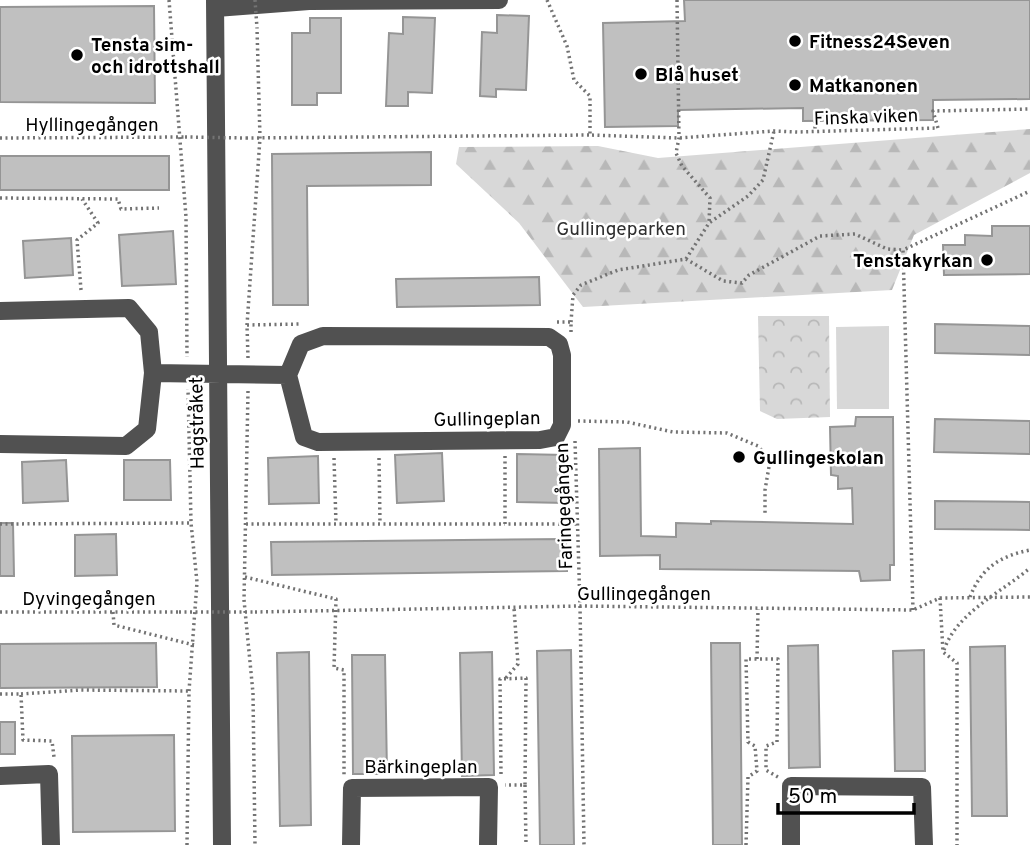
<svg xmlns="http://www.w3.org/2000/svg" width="1030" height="845" font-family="Overpass,sans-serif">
	<defs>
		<pattern id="forest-firs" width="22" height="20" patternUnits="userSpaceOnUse" patternTransform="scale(1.75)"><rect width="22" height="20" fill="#d8d8d8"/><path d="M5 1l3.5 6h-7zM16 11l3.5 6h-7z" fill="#b8b8b8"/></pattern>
		<pattern id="park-crowns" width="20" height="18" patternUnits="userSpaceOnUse" patternTransform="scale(1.75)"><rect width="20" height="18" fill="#d8d8d8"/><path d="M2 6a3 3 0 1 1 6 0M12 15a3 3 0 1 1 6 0" fill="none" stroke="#b8b8b8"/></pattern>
	</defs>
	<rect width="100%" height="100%" fill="#fff"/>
	<path fill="url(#forest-firs)" d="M1030 129V173L914 235 892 290 583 307 519 223 456 164 459 147 598 146 658 158Z"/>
	<path fill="url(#park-crowns)" d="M758 316H829L830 417 777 419 760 411Z"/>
	<path fill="#d8d8d8" d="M889 326V409H837L836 327Z"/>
	<path fill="#c0c0c0" stroke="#959595" stroke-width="2" d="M684 0H1030V99L933 100V120L803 121V108L678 110V126L605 127 603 23 685 21Z
		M154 6 155 103 0 102V7Z
		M497 15 529 16 526 90 496 89V97L480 96 482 32 497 33Z
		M403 17 435 18 432 93 408 92V106H386L389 33 403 34Z
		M310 18H341V93H317V105H292V33H310Z
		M431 152V185L307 186 308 305H273L272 154Z
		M0 156H169V190H0Z
		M992 226H1030V274L944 275 943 245H965V235L992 236Z
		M173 231 176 284 122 286 119 235Z
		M71 238 73 275 25 278 23 241Z
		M539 277 540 305 397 307 396 279Z
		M935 324 1030 326V355L935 353Z
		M856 417H893L894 565H890V580L861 581 859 571 660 569V555L600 556 599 449 640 448 641 536 676 537V523L711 524V521L853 524 852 488 838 489V476L831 475 830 427 855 426Z
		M935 419 1030 421V454L934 452Z
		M442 453 444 501 397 503 395 455Z
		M517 454 566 455V503L517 502Z
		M318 456 319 503 269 504 268 458Z
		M66 460 68 501 23 503 22 462Z
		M124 460H170L171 500H124Z
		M935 501 1030 502V530L935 529Z
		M0 523H13L14 576H0Z
		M116 534 117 575 75 576V535Z
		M566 539 567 571 272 575 271 542Z
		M156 643 157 687 0 688V644Z
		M711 643H740L742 845H713Z
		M818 645 820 767 789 768 788 646Z
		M1005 646 1007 816H972L970 647Z
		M571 650 574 845H540L537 651Z
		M924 650 925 771H895L893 651Z
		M309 652 311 825 280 826 277 653Z
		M492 652 494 775 462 776 460 653Z
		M352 655H385L387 774H353Z
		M0 722H15V754H0Z
		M174 735 175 831 73 832 72 736Z"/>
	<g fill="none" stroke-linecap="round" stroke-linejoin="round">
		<path stroke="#737373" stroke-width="3.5" stroke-dasharray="2 3.5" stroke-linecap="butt" d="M169 0 186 217 187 357
			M547 0 567 46 574 80 590 96V135L679 138 774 131 798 132 938 128 933 111 1030 109
			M677 0 679 138 676 153 682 166 710 198 709 223
			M815 121V132
			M0 138 185 137
			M246 138 590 135
			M0 198 118 199 121 209 159 208
			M686 259 709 223 748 196 763 180 774 131
			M81 290 77 240 98 223 82 199
			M557 322H571V332
			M571 322 573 295 581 285 618 270 686 259 723 281 742 283 749 275 820 236 855 234 887 249 903 250
			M247 325 301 324
			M248 358 247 325 260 138 257 28
			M248 391 244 600 253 693 255 845
			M578 421 627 422 673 432 727 433 758 446 770 461 765 490V514
			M575 441 580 606 584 845
			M505 456V524H578
			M334 458 336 524
			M379 458 380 523
			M0 524 190 523
			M246 524H505
			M245 577 336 599 334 668 344 670V775
			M970 597C981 568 1000 556 1030 550
			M940 598 943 652 957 663V845
			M913 610 903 250 1030 191
			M0 612H179
			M113 612 114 625 194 645
			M255 612 580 606 913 610 940 598 1030 597
			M944 650C957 612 1002 592 1030 568
			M757 659 758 609
			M506 678 518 664 514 608
			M0 694H21L23 740 52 741 54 757
			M21 694 80 690 189 691
			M501 774 500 679 526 678 525 785H505
			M525 785 526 845
			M187 845 189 691 197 582 191 523 188 389
			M746 845 748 777 757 771 755 746 748 742 746 659H778L777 742 766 746V770L778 777"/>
		<path stroke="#515151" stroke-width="18" d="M215 0 222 845
			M216 8 309 1 499 0
			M0 311 129 308 149 332 153 373 147 429 126 446 0 444
			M153 373 288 375 304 437 318 442 540 440 556 437 562 425V355L559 344 549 337 323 336 301 344 288 375
			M0 776 49 774 51 845
			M351 845 352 788 489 787 488 845
			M791 845V786L922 787 924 845"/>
		<path stroke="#737373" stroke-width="3.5" stroke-dasharray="2 3.5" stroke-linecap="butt" d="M255 0 257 28
			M185 137 246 138
			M179 612H255"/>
	</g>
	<g fill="#000" stroke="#fff" stroke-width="2.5">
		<circle cx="795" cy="41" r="7"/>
		<circle cx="77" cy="55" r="7"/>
		<circle cx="641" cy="74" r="7"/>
		<circle cx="795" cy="85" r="7"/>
		<circle cx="987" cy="260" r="7"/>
		<circle cx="739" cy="457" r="7"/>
	</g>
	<g text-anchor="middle" stroke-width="5" stroke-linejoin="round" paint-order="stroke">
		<g font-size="19" font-weight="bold" fill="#000" stroke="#fff" text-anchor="start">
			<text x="809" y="48">Fitness24Seven</text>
			<text x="91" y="51">Tensta sim-<tspan x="91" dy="22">och idrottshall</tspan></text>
			<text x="655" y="81">Blå huset</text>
			<text x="809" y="92">Matkanonen</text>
			<text x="973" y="267" text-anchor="end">Tenstakyrkan</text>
			<text x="753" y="464">Gullingeskolan</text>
		</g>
		<g font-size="19" fill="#000" stroke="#fff">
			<text transform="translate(866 116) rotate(-2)" y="7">Finska viken</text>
			<text x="92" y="131">Hyllingegången</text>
			<text transform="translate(487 418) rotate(-1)" y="7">Gullingeplan</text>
			<text transform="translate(196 423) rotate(-91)" y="7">Hagstråket</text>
			<text transform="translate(563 506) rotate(-92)" y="7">Faringegången</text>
			<text x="644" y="600">Gullingegången</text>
			<text x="89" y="605">Dyvingegången</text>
			<text x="421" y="773">Bärkingeplan</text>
		</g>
		<g font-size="19" fill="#2f2f2f" stroke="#fff">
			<text x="621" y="235">Gullingeparken</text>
		</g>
	</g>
	<path d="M778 803v10h136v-10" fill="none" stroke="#000000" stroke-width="3.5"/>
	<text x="788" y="803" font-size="21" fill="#000000" stroke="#ffffff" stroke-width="5" paint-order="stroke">50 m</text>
</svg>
